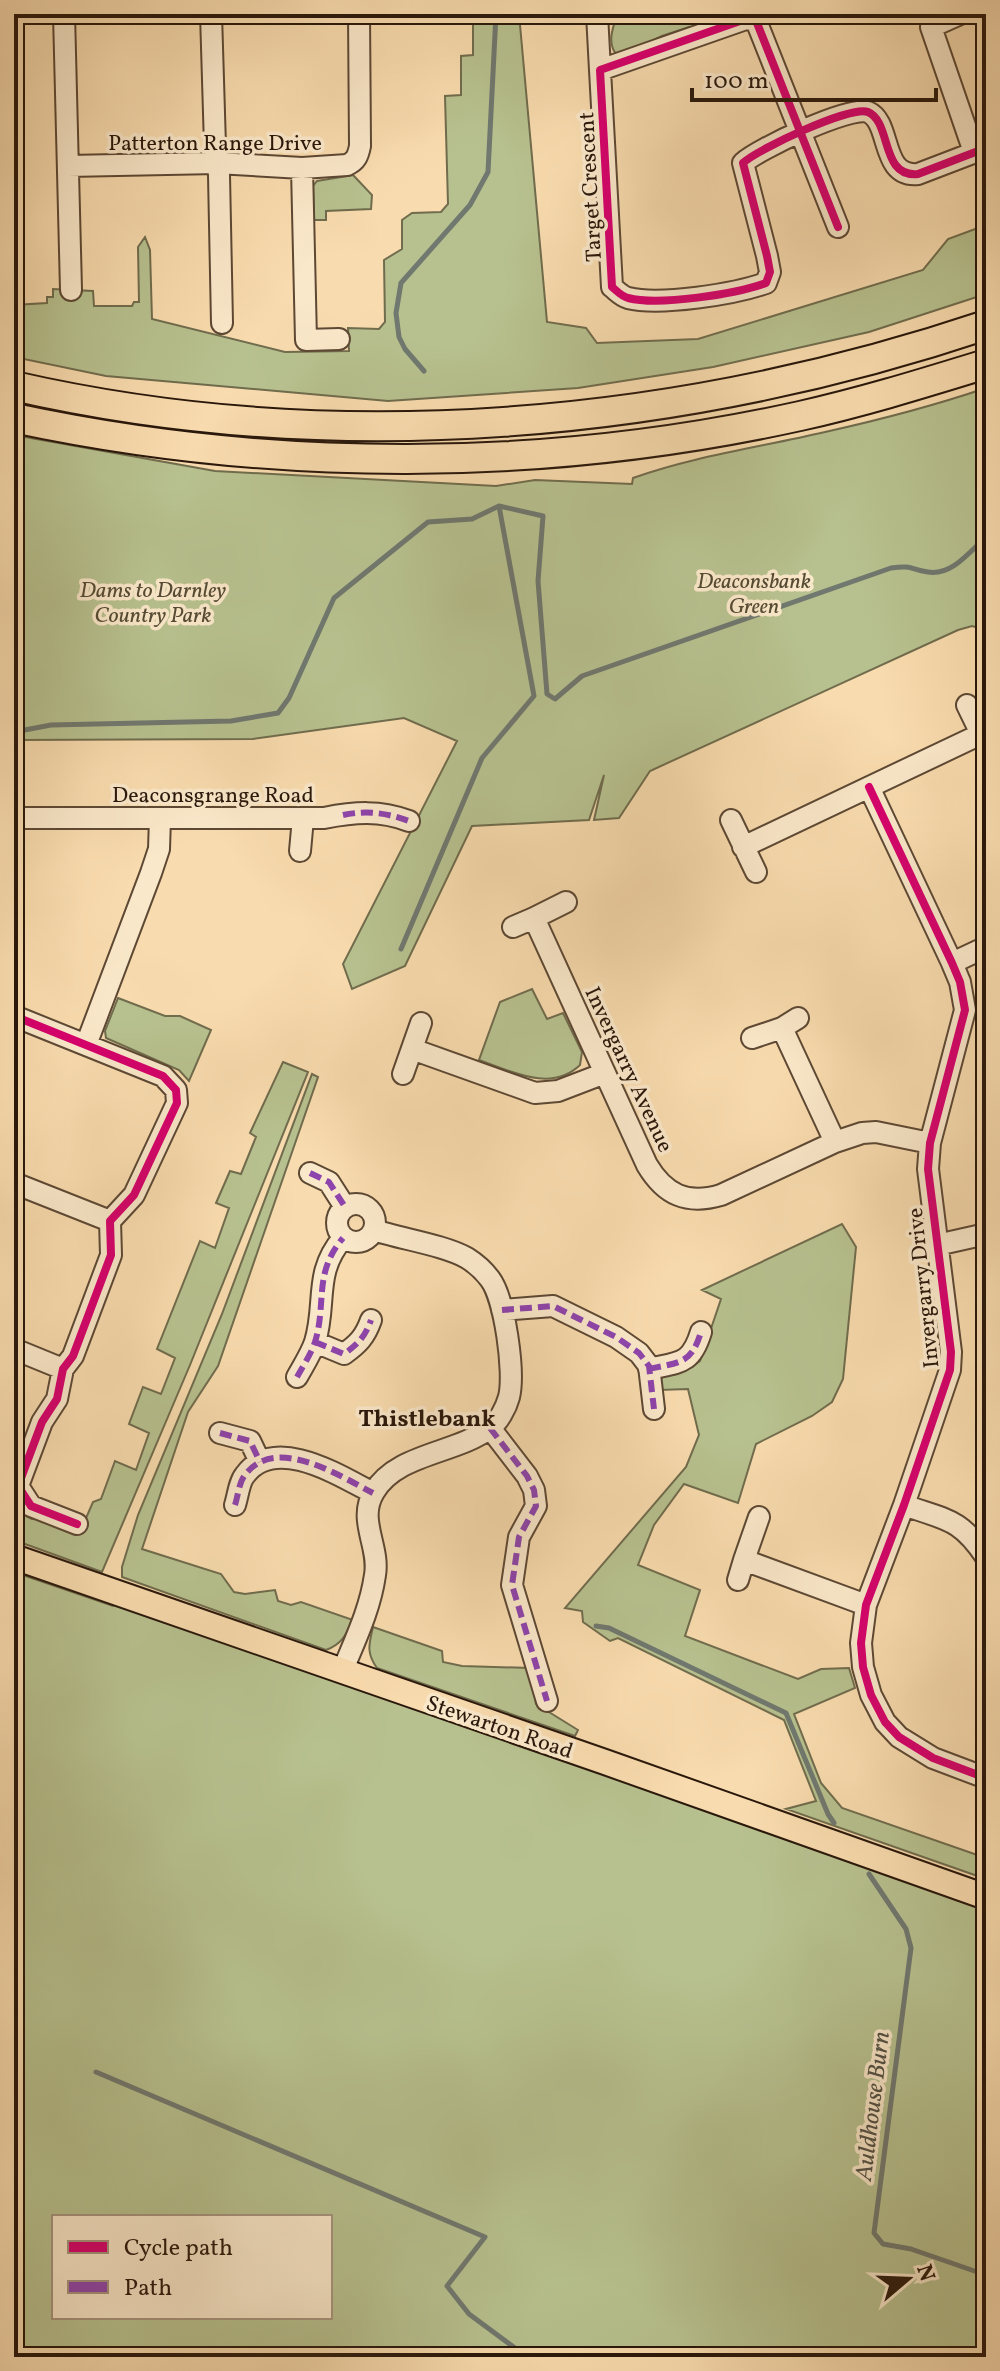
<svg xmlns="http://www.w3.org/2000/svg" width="1000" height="2371" font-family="Vollkorn,serif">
	<rect width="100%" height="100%" fill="#f8dbae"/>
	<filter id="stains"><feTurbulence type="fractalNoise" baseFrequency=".0025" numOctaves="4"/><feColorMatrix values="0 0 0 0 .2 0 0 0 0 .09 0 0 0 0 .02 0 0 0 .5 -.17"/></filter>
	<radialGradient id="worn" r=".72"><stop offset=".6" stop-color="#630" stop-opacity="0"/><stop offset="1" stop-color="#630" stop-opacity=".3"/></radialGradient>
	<path fill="#b7c18f" stroke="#706c4d" stroke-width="2" fill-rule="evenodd" d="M473 14H519L547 322 586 328 597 343 698 339 923 270 948 239 986 225V294L869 332 713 367 578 388 388 401 106 376 14 357V305L47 303V297H53V289L93 291 94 306H132L134 302H139L138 247 145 237 150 250 152 319 285 352 349 351 348 328 379 329 385 322 384 260 402 249V220L412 213 441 212 448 204 445 96 461 95V56L473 55Z
		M618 14H740L698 31 689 27 662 36 619 57C606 46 612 28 618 14Z
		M353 175 372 195 371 209 326 211V220H314L313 186 317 181Z
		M986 388V630L972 626 958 630 650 771 619 818 594 820 604 775 589 820 472 826 405 966 352 989 343 964 457 741 404 718 253 739 14 740V435L215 471 496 486 535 480 632 484 633 478C695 456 761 447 825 432 879 420 933 406 986 388Z
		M532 989 547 1019 563 1013 582 1052 580 1065C551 1093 511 1071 479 1060L500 1002Z
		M118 998 165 1016H180L211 1030 189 1081 179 1070 106 1038 105 1031Z
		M283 1062 308 1072 190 1365 102 1572 14 1540V1499L26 1516 32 1519 41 1514 83 1525 93 1502 101 1499 115 1461 136 1470 149 1433 129 1424 143 1387 161 1394 175 1358 157 1349 200 1241 215 1248 229 1208 216 1203 230 1171 241 1174 256 1137 250 1133Z
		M312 1074 318 1077 218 1366 188 1412 142 1549 221 1574 234 1592 245 1594 275 1590 278 1601 291 1605 301 1602 353 1620C346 1635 342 1644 326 1650L122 1577V1567L138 1515 222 1314Z
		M842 1224 856 1247 843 1379 832 1402 812 1416 756 1444 738 1503 684 1484 654 1525 638 1565 700 1590 685 1636 798 1679 821 1669 849 1668 855 1688 794 1714 821 1783 842 1808 986 1858V1879L786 1809 816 1801 784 1720 618 1638 610 1641 583 1622 582 1611 565 1608 686 1467 699 1435 688 1389 659 1390 658 1384 664 1374 692 1367 700 1361 721 1299 702 1290Z
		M14 1572 113 1606 120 1602 986 1909V2357H14ZM54 2217H330V2317H54Z
		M373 1627 442 1651 443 1662 462 1666 530 1668 536 1704 578 1730 575 1736 377 1668C366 1653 369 1644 373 1627Z"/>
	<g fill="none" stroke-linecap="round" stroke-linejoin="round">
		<path stroke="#70786f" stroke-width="5" d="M424 371 405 349 399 337 396 313 401 283 470 205 488 172 496 14
			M14 732 51 725 231 721 278 713 289 698 334 598 428 522 472 519 499 506 543 516 538 581 547 694 555 699 582 676 891 568C913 565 909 569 928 572 952 576 970 551 986 537
			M401 949 482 758 534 696 499 506
			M596 1626 609 1628 786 1713 828 1814 834 1823
			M869 1874 906 1929 911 1948 874 2233 883 2244 911 2249 986 2275
			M96 2072 485 2237 447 2286 469 2314 527 2357"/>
		<g stroke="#5d4834" stroke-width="24">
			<path id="minor" d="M64 14 71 290
				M211 14 215 146 219 175 222 323
				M597 14 600 70
				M960 14 931 27 974 152
				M68 166 217 163 302 168 347 165C356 161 358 156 360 146L359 14
				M302 168 306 340 339 339
				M838 227 755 18 743 20 600 70 612 287C617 291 621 296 628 298 660 306 735 294 766 283L770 272 767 256 743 163C758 149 851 105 868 112 892 122 880 178 918 174L986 148
				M967 705 986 744
				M869 787 952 963 960 982 965 1010 930 1143 928 1169 951 1352 950 1370 904 1505 866 1605 861 1643 863 1667 871 1695 885 1722 899 1737 933 1758 986 1778
				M14 818H324C355 812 380 810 409 821
				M731 820 756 872
				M743 847 981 734
				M300 851 303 818
				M566 902 534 918 647 1165C665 1195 687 1205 721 1195L835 1142 862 1133 876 1132 930 1143
				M513 927 534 918
				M952 963 986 947
				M14 1016 163 1076 176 1090 177 1103 134 1195 110 1221 111 1255 73 1356 63 1369 57 1399 42 1422 18 1486 31 1506 77 1524
				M782 1028 835 1142
				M752 1038 782 1028 798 1018
				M86 1045 151 873 159 849 160 818
				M412 1049 535 1093 558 1091 605 1073
				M403 1074 421 1023
				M310 1173 329 1182 345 1207
				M14 1183 110 1221
				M337 1223a19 19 0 1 1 38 0a19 19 0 1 1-38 0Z
				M937 1245 986 1234
				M502 1310 553 1306 616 1337 639 1353 649 1366 654 1409
				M315 1342 344 1354C358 1344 365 1337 371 1320
				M14 1349 63 1369
				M649 1369C679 1362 691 1365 701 1332
				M297 1377C303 1366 311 1354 315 1342 327 1303 313 1273 343 1238
				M490 1428 527 1476 534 1490 536 1506 519 1537 512 1585 547 1701
				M220 1433 250 1441 260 1462
				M235 1505C238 1496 239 1482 245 1475 275 1434 340 1476 373 1493
				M904 1505C946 1520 960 1518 986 1557
				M759 1517 744 1560 866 1605
				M738 1580 744 1560
				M342 1672C355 1640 370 1610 375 1575 380 1546 357 1520 374 1492 397 1453 456 1454 490 1428 499 1421 506 1408 509 1397 515 1373 505 1299 490 1279 484 1271 475 1263 467 1258 444 1245 401 1239 374 1230"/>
		</g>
		<g stroke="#29170b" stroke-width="28">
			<path id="major" d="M14 1557 605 1762 986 1897"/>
		</g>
		<g stroke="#29170b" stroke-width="32">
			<path id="highway" d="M14 386C334 459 676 429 986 325
				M14 418C272 473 542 473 800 416 863 402 924 383 986 364"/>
		</g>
		<use href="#minor" stroke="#fae8ca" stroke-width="20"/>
		<use href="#major" stroke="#f8dbae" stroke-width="24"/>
		<use href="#highway" stroke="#f8dbae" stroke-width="28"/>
		<path stroke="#8e44ad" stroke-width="6" stroke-dasharray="12 6" stroke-linecap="butt" d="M343 815C367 810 387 813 409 821
			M310 1173 329 1182 345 1207
			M502 1310 553 1306 616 1337 639 1353 649 1366 654 1409
			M315 1342 344 1354C358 1344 365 1337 371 1320
			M649 1369C679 1362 691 1365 701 1332
			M297 1377C303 1366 311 1354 315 1342 327 1303 313 1273 343 1238
			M490 1428 527 1476 534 1490 536 1506 519 1537 512 1585 547 1701
			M220 1433 250 1441 260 1462
			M235 1505C238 1496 239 1482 245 1475 275 1434 340 1476 373 1493"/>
		<g stroke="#fae8ca" stroke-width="13">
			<path id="cycleway" d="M838 227 755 18 743 20 600 70 612 287C617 291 621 296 628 298 660 306 735 294 766 283L770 272 767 256 743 163C758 149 851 105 868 112 892 122 880 178 918 174L986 148
				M869 787 952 963 960 982 965 1010 930 1143 928 1169 951 1352 950 1370 904 1505 866 1605 861 1643 863 1667 871 1695 885 1722 899 1737 933 1758 986 1778
				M14 1016 163 1076 176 1090 177 1103 134 1195 110 1221 111 1255 73 1356 63 1369 57 1399 42 1422 18 1486 31 1506 77 1524"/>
		</g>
		<use href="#cycleway" stroke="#d6006c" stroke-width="8"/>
	</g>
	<g text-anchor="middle" stroke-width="7" stroke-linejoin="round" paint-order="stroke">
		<g font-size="22" fill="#29170b" stroke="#fae8ca">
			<text x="215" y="150">Patterton Range Drive</text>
			<text transform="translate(589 187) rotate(-93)" y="8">Target Crescent</text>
			<text x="213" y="802">Deaconsgrange Road</text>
			<text transform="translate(630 1069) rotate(65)" y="8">Invergarry Avenue</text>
			<text transform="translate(922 1288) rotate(-96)" y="8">Invergarry Drive</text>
			<text transform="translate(500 1726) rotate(19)" y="8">Stewarton Road</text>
		</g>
		<g font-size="22" font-style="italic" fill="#544a33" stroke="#fae8ca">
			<text x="754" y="588">Deaconsbank<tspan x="754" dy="25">Green</tspan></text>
			<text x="153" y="597">Dams to Darnley<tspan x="153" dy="25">Country Park</tspan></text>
		</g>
		<g font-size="24" font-weight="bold" fill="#29170b" stroke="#fae8ca">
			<text x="427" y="1426">Thistlebank</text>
		</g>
		<g font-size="24" font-style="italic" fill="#525045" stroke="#fae8ca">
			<text transform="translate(872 2106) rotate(-83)" y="8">Auldhouse Burn</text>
		</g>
	</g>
	<rect width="1000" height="2371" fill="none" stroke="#f8dbae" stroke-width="48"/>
	<rect x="16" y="16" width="968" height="2339" fill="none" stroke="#29170b" stroke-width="4"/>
	<rect x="24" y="24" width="952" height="2323" fill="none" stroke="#29170b" stroke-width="2"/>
	<rect x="52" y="2215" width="280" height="104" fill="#fae8ca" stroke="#a6947e" stroke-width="2"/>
	<rect x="68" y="2241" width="40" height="12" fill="#d6006c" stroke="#a6947e" stroke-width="2"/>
	<text x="124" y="2255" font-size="24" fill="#29170b">Cycle path</text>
	<rect x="68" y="2281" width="40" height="12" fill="#8e44ad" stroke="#a6947e" stroke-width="2"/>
	<text x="124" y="2295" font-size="24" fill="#29170b">Path</text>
	<g transform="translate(908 2279) rotate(71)" stroke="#fae8ca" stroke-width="6" paint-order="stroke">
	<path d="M0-6L14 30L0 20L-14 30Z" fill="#29170b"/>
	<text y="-12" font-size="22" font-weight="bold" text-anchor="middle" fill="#29170b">N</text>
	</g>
	<path d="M692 88v12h244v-12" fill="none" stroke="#29170b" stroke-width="4"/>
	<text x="704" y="88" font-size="24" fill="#29170b" stroke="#fae8ca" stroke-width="6" paint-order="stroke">100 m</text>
	<rect width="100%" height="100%" filter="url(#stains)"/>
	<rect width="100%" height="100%" fill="url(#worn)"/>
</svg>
